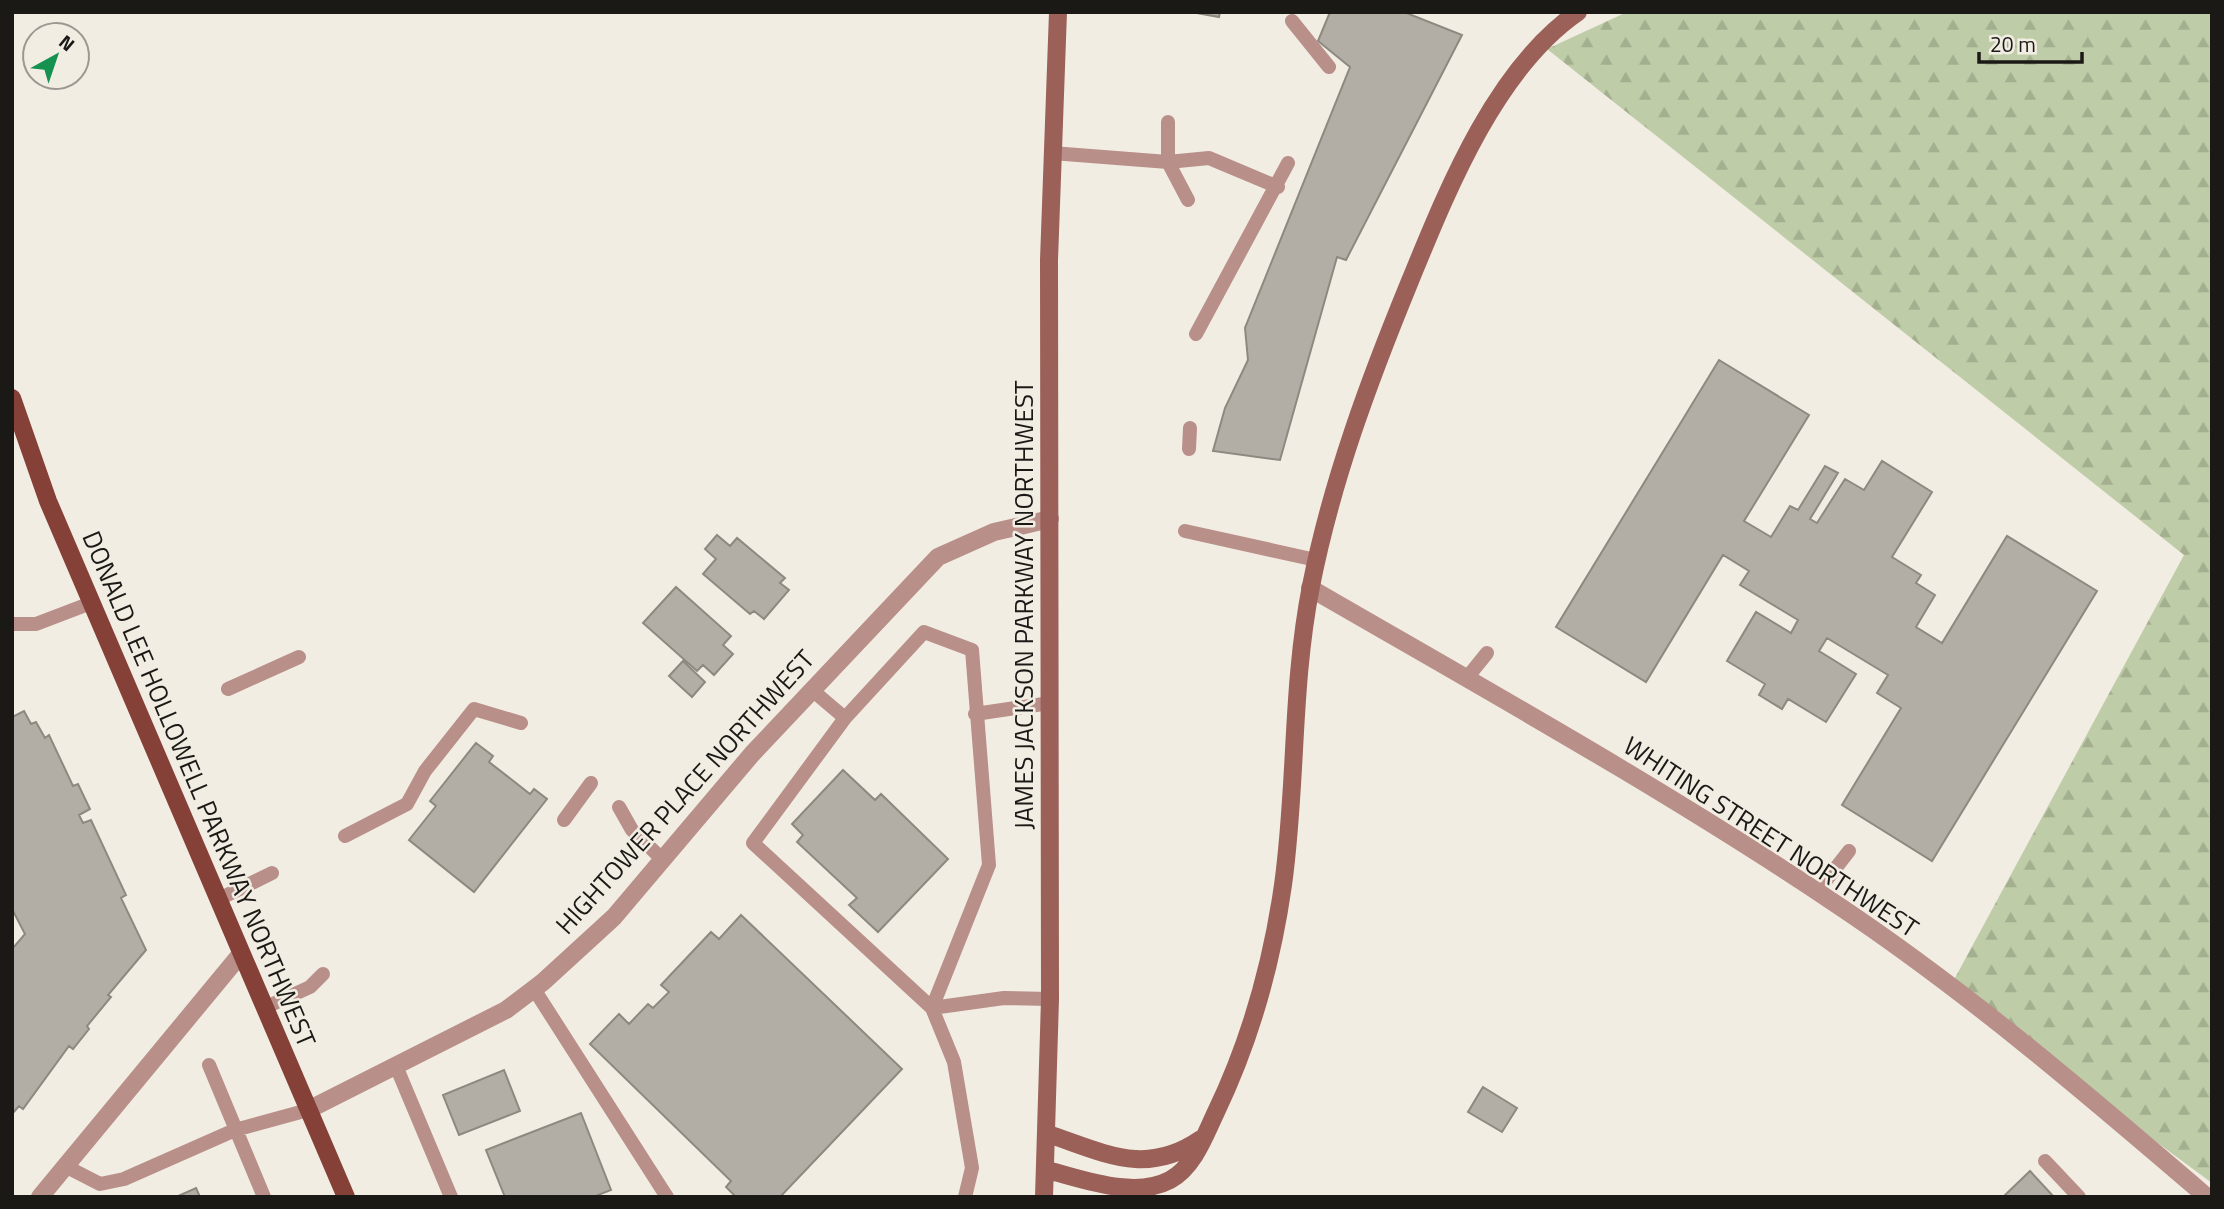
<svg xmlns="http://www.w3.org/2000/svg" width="2224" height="1209" font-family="'Titillium Web',sans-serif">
	<defs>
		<pattern id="forest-firs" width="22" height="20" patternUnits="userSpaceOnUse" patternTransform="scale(1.75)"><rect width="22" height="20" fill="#becca7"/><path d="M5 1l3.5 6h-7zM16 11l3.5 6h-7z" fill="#a3af8f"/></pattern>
	</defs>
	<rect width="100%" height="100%" fill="#f2ede3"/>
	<path fill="url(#forest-firs)" d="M1627 12H2212V1183L1949 989 2184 555 1547 49Z"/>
	<path fill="#b3aea5" stroke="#8d8980" stroke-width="2" d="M1191 12H1220L1219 17Z
		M1330 12H1404L1462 35 1346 260 1337 257 1280 460 1213 451 1225 408 1248 360 1245 328 1350 67 1318 41Z
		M1719 360 1809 415 1744 521 1771 537 1790 506 1798 510 1825 466 1838 473 1810 519 1817 523 1845 479 1864 490 1882 461 1932 492 1892 557 1921 575 1916 583 1935 595 1916 627 1942 643 2007 536 2097 591 1932 861 1842 805 1901 708 1877 693 1888 675 1827 638 1819 651 1856 674 1826 722 1788 699 1782 709 1759 695 1765 684 1727 661 1756 612 1791 633 1798 620 1740 585 1749 571 1723 555 1646 682 1556 627Z
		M717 535 730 546 737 538 785 578 780 583 789 590 764 619 754 611 750 614 703 574 716 559 705 549Z
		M676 587 731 636 723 645 733 654 714 675 703 665 697 671 643 623Z
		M683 661 705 682 692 697 669 676Z
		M24 711 31 724 36 722 45 738 49 735 73 786 78 784 90 809 79 815 83 823 91 820 126 895 121 898 146 950 108 995 111 997 87 1026 89 1029 73 1049 69 1046 23 1109 19 1106 12 1114V949L25 934 12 909V717Z
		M476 743 493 756 489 762 530 794 534 789 547 799 474 892 409 840 436 806 430 801Z
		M843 770 875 800 881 794 948 859 878 932 849 905 857 898 797 842 803 835 792 824Z
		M741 915 902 1069 780 1197H736L726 1187 731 1181 590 1044 619 1014 629 1024 648 1004 653 1008 669 992 661 985 711 932 719 939Z
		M504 1070 520 1111 459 1135 443 1095Z
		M1483 1087 1517 1108 1502 1132 1468 1112Z
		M581 1113 611 1190 593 1197H505L486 1150Z
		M2030 1171 2054 1197H2003Z
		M196 1188 200 1197H176Z"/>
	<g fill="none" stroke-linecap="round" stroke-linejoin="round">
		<path stroke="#b88f89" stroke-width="14" d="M1292 21 1329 67
			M1168 122V162L1188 200
			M1052 153 1168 162 1209 158 1278 187
			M1196 334 1288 163
			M1189 449 1190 428
			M1185 531 1316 560
			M12 624H36L91 603
			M924 632 972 650 989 865 932 1008 753 843 845 718Z
			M1466 679 1487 653
			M228 689 299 657
			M812 690 845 718
			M975 714 1050 703
			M619 807 632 830 662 859
			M564 820 591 783
			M345 836 407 804 425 771 474 709 521 723
			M1817 892 1849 851
			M217 900 272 873
			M534 989 667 1197
			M264 1008 310 987 323 974
			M209 1065 264 1197
			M396 1066 451 1197
			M2045 1161 2079 1197
			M65 1166 100 1184 124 1179 235 1130 308 1110
			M965 1197 972 1168 954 1062 932 1008 1004 998 1050 999"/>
		<path stroke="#b88f89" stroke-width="18" d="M1310 588C1488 691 1668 791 1839 906 1969 993 2088 1095 2207 1197
			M308 1110 506 1010 543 982 614 917 752 754 938 557 994 532 1050 519
			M40 1197 240 955"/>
		<path stroke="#9b6159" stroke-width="18" d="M1048 1134C1105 1153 1146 1177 1201 1139
			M1047 1170C1083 1179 1134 1199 1170 1180 1194 1167 1205 1135 1216 1112 1250 1041 1272 962 1283 885 1297 785 1291 687 1311 586 1332 480 1369 381 1410 281 1447 191 1495 69 1578 12
			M1044 1197 1050 999 1049 260 1058 12"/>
		<path stroke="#854037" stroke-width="18" d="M12 398 48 501 346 1197"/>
	</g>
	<g text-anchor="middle" stroke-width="5" stroke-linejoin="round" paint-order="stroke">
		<g font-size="26" fill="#1b1916" stroke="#f2ede3">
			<text transform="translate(1024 605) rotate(-90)" y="9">JAMES JACKSON PARKWAY NORTHWEST</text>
			<text transform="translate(199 789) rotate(67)" y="9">DONALD LEE HOLLOWELL PARKWAY NORTHWEST</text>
			<text transform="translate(685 792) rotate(-48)" y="9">HIGHTOWER PLACE NORTHWEST</text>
			<text transform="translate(1771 837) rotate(33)" y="9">WHITING STREET NORTHWEST</text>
		</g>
	</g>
	<rect width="2224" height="1209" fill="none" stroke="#1b1916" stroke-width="28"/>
	<g transform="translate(56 56) rotate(40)"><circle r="33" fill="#f2ede3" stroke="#9c9891" stroke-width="2"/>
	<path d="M0-5L12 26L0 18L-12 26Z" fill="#15924f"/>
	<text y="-10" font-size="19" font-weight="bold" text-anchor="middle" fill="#1b1916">N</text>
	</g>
	<path d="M1979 52v10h103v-10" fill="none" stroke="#1b1916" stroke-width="3.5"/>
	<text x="1990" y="52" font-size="21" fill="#1b1916" stroke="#f2ede3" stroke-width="5" paint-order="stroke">20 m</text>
</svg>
